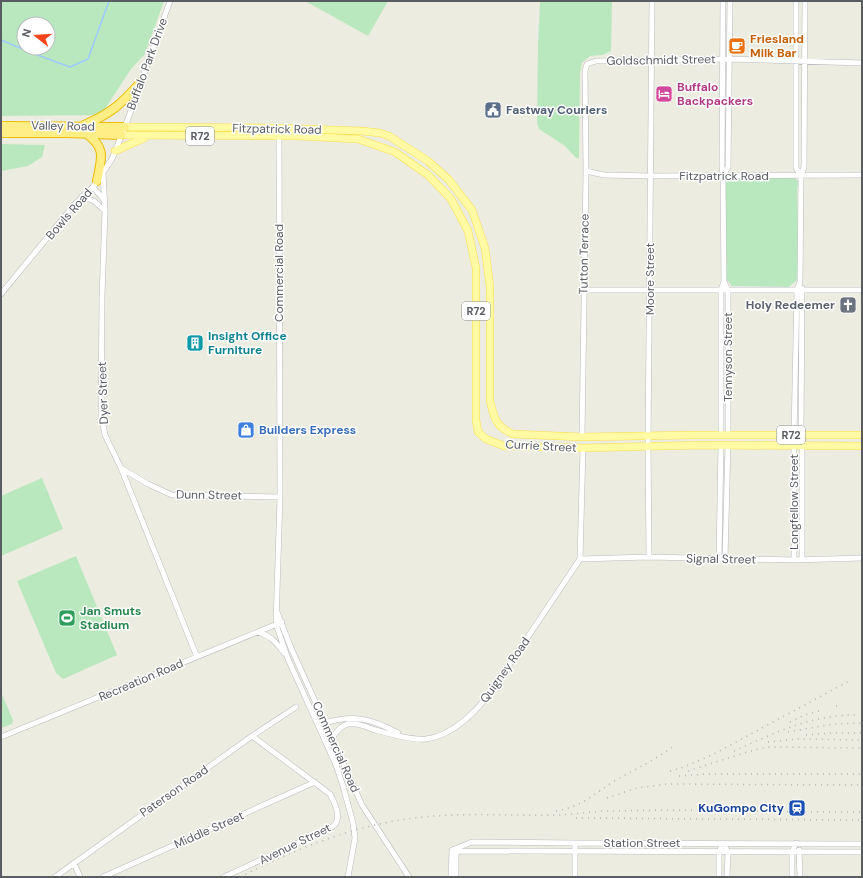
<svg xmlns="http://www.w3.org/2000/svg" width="863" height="878" font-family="'DM Sans',sans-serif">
	<rect width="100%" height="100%" fill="#edece0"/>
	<path fill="#b9e8be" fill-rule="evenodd" d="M1 1H164L145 54 131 69 101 115 1 116ZM24 24H48V48H24Z
		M305 1H388L368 36Z
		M540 1H612L611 51 603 55 590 56 582 63 580 73 579 158H576L565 146 539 129 537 123 538 44Z
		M1 144 45 145 42 157 28 166 1 171Z
		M733 178H792L796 179 799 182 797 188 798 279 789 287 732 286 726 279V183L728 180Z
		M42 478 63 529 1 556V496Z
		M76 556 117 655 63 679 56 673 17 581Z
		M1 692 13 720 12 724 1 728Z"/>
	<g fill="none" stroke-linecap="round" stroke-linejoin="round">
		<path stroke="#9ecbff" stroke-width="1.5" d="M1 40 32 53 70 67 88 59 109 1"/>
		<g stroke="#b8bac0" stroke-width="6">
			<path id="minor" d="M796 1V168L801 175
				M279 128 280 497 276 624 288 659 336 765 343 786 353 823 355 838 348 877
				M586 171 604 175 650 176 862 175
				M103 172 105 211 102 297 101 413 105 435 121 468 197 657
				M723 176 728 167 730 1
				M93 187 104 200
				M82 196 94 201 105 211
				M724 281 728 291V435
				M583 290H862
				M1 294 74 205 93 187 112 159 125 127 170 1
				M721 435V291L724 281 723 176 722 167 723 1
				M794 435 797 290 800 282 801 175 804 167 805 1
				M801 435 802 288
				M582 437 586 171 585 71 587 64 596 61 730 59 862 63
				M802 445V559
				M121 468 148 484 172 495 280 497
				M649 557 648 445 652 1
				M580 559 649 557 794 560 862 558
				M580 559 583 448
				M719 559 721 445
				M725 559 728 445
				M794 560V445
				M277 612 291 648 362 805 409 877
				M258 632C271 636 276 642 284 653
				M325 723C354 714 372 719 398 733
				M1 737 282 622
				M332 738C336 732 341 725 348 724 356 723 365 726 372 729 386 733 412 741 426 739 453 736 478 710 493 689L580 559
				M575 843V877
				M723 843 728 852 727 877
				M799 850 800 877
				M74 863 80 877
				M55 877 252 736 296 707
				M103 877 315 782
				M224 877 332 827C343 820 335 803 330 794L252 736
				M451 877 452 850 472 842 575 843 862 844
				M456 877V855L457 852 459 851 862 852
				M719 877V852L723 843
				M792 877V852L796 843"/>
		</g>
		<g stroke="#fddd49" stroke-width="8">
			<path id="major" d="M125 127 279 128 362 131 380 133 389 136 428 161 449 180 472 210 485 248 490 287V401C494 418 496 427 513 434L582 437 692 435H862
				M121 135 298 136 358 139 395 152 428 175 451 199 468 231 476 268V420L478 432 486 439 504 446 583 448 703 445 862 446
				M115 151 144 138"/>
		</g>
		<g stroke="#edbb00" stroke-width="10">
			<path id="highway" d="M84 125C112 113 121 104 141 82
				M1 126 125 127
				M1 133H67L121 135
				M87 134C107 149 101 159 97 181"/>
		</g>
		<use href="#minor" stroke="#fff" stroke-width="5"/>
		<use href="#major" stroke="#fffaa3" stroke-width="7"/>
		<use href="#highway" stroke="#ffed85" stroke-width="8"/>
		<path stroke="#b4b5b5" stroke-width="1.5" stroke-dasharray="1 5" stroke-linecap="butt" d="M836 706H838
			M790 722 805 715 822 710
			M788 732 833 724 862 723
			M806 735 831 733H862
			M768 742 798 739 862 740
			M734 751C774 733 813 714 858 715
			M670 771 684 767 712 755 851 680
			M688 771 747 752 767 747 862 748
			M679 776 707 774H862
			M607 798 637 788 668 784 862 785
			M556 811C582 807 595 793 616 780 636 769 656 759 674 746
			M576 818 862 820
			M240 877C296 849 351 826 414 818 462 812 511 816 560 815 577 814 594 811 611 811 694 809 778 812 862 812"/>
	</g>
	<defs>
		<g id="cafe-square" transform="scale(0.9)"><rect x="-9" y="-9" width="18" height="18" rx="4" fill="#e8710a" stroke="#fff"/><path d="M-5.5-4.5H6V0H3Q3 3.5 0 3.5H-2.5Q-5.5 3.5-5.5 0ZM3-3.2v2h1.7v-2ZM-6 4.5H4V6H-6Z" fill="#fff"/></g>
		<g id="hotel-square" transform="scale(0.9)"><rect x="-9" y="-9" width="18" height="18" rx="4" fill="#d1479c" stroke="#fff"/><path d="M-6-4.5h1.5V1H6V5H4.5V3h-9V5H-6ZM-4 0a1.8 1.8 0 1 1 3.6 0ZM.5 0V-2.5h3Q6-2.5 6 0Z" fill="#fff"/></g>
		<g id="civic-square" transform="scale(0.9)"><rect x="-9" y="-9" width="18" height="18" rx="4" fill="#5c6f8a" stroke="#fff"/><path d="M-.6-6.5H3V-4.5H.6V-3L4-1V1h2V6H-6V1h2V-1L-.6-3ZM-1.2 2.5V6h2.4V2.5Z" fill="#fff"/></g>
		<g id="church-square" transform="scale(0.9)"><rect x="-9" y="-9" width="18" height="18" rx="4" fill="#6b7280" stroke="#fff"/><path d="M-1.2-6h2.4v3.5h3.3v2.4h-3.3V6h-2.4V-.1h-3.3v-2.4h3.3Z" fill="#fff"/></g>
		<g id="building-square" transform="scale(0.9)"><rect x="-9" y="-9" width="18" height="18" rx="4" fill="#0f9aa8" stroke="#fff"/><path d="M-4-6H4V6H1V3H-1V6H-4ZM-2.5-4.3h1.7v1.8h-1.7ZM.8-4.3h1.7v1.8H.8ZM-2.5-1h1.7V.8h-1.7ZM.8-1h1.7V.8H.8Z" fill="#fff"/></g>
		<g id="shop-square" transform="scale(0.9)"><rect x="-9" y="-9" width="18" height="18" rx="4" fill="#3f7fe0" stroke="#fff"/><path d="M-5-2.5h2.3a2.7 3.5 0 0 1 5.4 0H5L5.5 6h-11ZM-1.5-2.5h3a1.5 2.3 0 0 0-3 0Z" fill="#fff"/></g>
		<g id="stadium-square" transform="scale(0.9)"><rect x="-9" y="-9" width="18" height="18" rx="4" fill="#2e9e5b" stroke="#fff"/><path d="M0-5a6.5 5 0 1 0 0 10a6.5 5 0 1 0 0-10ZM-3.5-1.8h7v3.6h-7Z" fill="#fff"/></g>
		<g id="station-square" transform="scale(0.9)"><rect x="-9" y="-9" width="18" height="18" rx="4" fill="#1a4fb4" stroke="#fff"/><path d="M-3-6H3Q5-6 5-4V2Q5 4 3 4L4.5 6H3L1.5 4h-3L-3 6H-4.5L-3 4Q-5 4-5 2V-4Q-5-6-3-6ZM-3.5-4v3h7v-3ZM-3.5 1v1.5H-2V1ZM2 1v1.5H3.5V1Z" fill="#fff"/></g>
	</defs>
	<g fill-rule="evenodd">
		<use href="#cafe-square" x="737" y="46"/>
		<use href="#hotel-square" x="664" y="94"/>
		<use href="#civic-square" x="493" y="110"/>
		<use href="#church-square" x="848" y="305"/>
		<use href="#building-square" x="195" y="343"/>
		<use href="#shop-square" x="246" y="430"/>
		<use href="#stadium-square" x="67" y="618"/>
		<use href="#station-square" x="797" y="808"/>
	</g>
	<g text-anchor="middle" stroke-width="3" stroke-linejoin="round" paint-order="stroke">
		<g fill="#fff" stroke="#8b8d91" stroke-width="1">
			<rect x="186" y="127" width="28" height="18" rx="3"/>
			<rect x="462" y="302" width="28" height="18" rx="3"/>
			<rect x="777" y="426" width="28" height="18" rx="3"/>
		</g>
		<g font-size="11" font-weight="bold" fill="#595c62">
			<text x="200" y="140">R72</text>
			<text x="476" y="315">R72</text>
			<text x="791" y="439">R72</text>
		</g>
		<g font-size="12" font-weight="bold" fill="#c56008" stroke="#fff" text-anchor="start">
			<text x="750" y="43">Friesland<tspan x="750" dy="14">Milk Bar</tspan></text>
		</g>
		<g font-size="12" fill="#595c62" stroke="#fff">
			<text transform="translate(661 60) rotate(-1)" y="4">Goldschmidt Street</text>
			<text transform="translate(147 64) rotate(-70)" y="4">Buffalo Park Drive</text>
			<text transform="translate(63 126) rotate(1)" y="4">Valley Road</text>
			<text transform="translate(277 129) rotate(1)" y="4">Fitzpatrick Road</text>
			<text x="724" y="180">Fitzpatrick Road</text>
			<text transform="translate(69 214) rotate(-49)" y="4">Bowls Road</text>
			<text transform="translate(584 254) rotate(-89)" y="4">Tutton Terrace</text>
			<text transform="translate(279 273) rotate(-90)" y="4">Commercial Road</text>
			<text transform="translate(650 279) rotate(-90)" y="4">Moore Street</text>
			<text transform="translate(728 357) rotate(-90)" y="4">Tennyson Street</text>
			<text transform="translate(103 393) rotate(-92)" y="4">Dyer Street</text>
			<text transform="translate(541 446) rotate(3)" y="4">Currie Street</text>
			<text transform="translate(209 495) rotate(1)" y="4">Dunn Street</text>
			<text transform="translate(794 502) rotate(-90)" y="4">Longfellow Street</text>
			<text transform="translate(721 559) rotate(1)" y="4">Signal Street</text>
			<text transform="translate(505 670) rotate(-55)" y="4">Quigney Road</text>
			<text transform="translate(141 680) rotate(-23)" y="4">Recreation Road</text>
			<text transform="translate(336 747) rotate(66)" y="4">Commercial Road</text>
			<text transform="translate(174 791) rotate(-35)" y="4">Paterson Road</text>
			<text transform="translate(209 830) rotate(-24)" y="4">Middle Street</text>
			<text x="642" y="847">Station Street</text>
			<text transform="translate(295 844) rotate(-26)" y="4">Avenue Street</text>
		</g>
		<g font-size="12" font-weight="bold" fill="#b23c85" stroke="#fff" text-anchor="start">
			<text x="677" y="91">Buffalo<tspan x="677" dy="14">Backpackers</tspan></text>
		</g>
		<g font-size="12" font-weight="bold" fill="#4e5e75" stroke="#fff" text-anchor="start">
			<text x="506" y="114">Fastway Couriers</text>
		</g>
		<g font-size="12" font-weight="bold" fill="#5b616d" stroke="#fff" text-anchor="end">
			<text x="835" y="309">Holy Redeemer</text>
		</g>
		<g font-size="12" font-weight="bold" fill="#0d838f" stroke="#fff" text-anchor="start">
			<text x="208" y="340">Insight Office<tspan x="208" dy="14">Furniture</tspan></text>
		</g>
		<g font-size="12" font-weight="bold" fill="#366cbe" stroke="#fff" text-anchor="start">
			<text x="259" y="434">Builders Express</text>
		</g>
		<g font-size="12" font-weight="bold" fill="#27864d" stroke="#fff" text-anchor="start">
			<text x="80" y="615">Jan Smuts<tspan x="80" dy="14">Stadium</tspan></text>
		</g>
		<g font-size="12" font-weight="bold" fill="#164399" stroke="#fff" text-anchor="end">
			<text x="784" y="812">KuGompo City</text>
		</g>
	</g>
	<rect width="863" height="878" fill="none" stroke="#595c62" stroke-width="4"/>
	<g transform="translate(36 36) rotate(287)"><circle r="19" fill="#ffffff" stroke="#bdbec0"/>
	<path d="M0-3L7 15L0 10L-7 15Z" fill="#f7431c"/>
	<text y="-6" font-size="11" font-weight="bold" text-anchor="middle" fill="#595c62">N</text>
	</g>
</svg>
